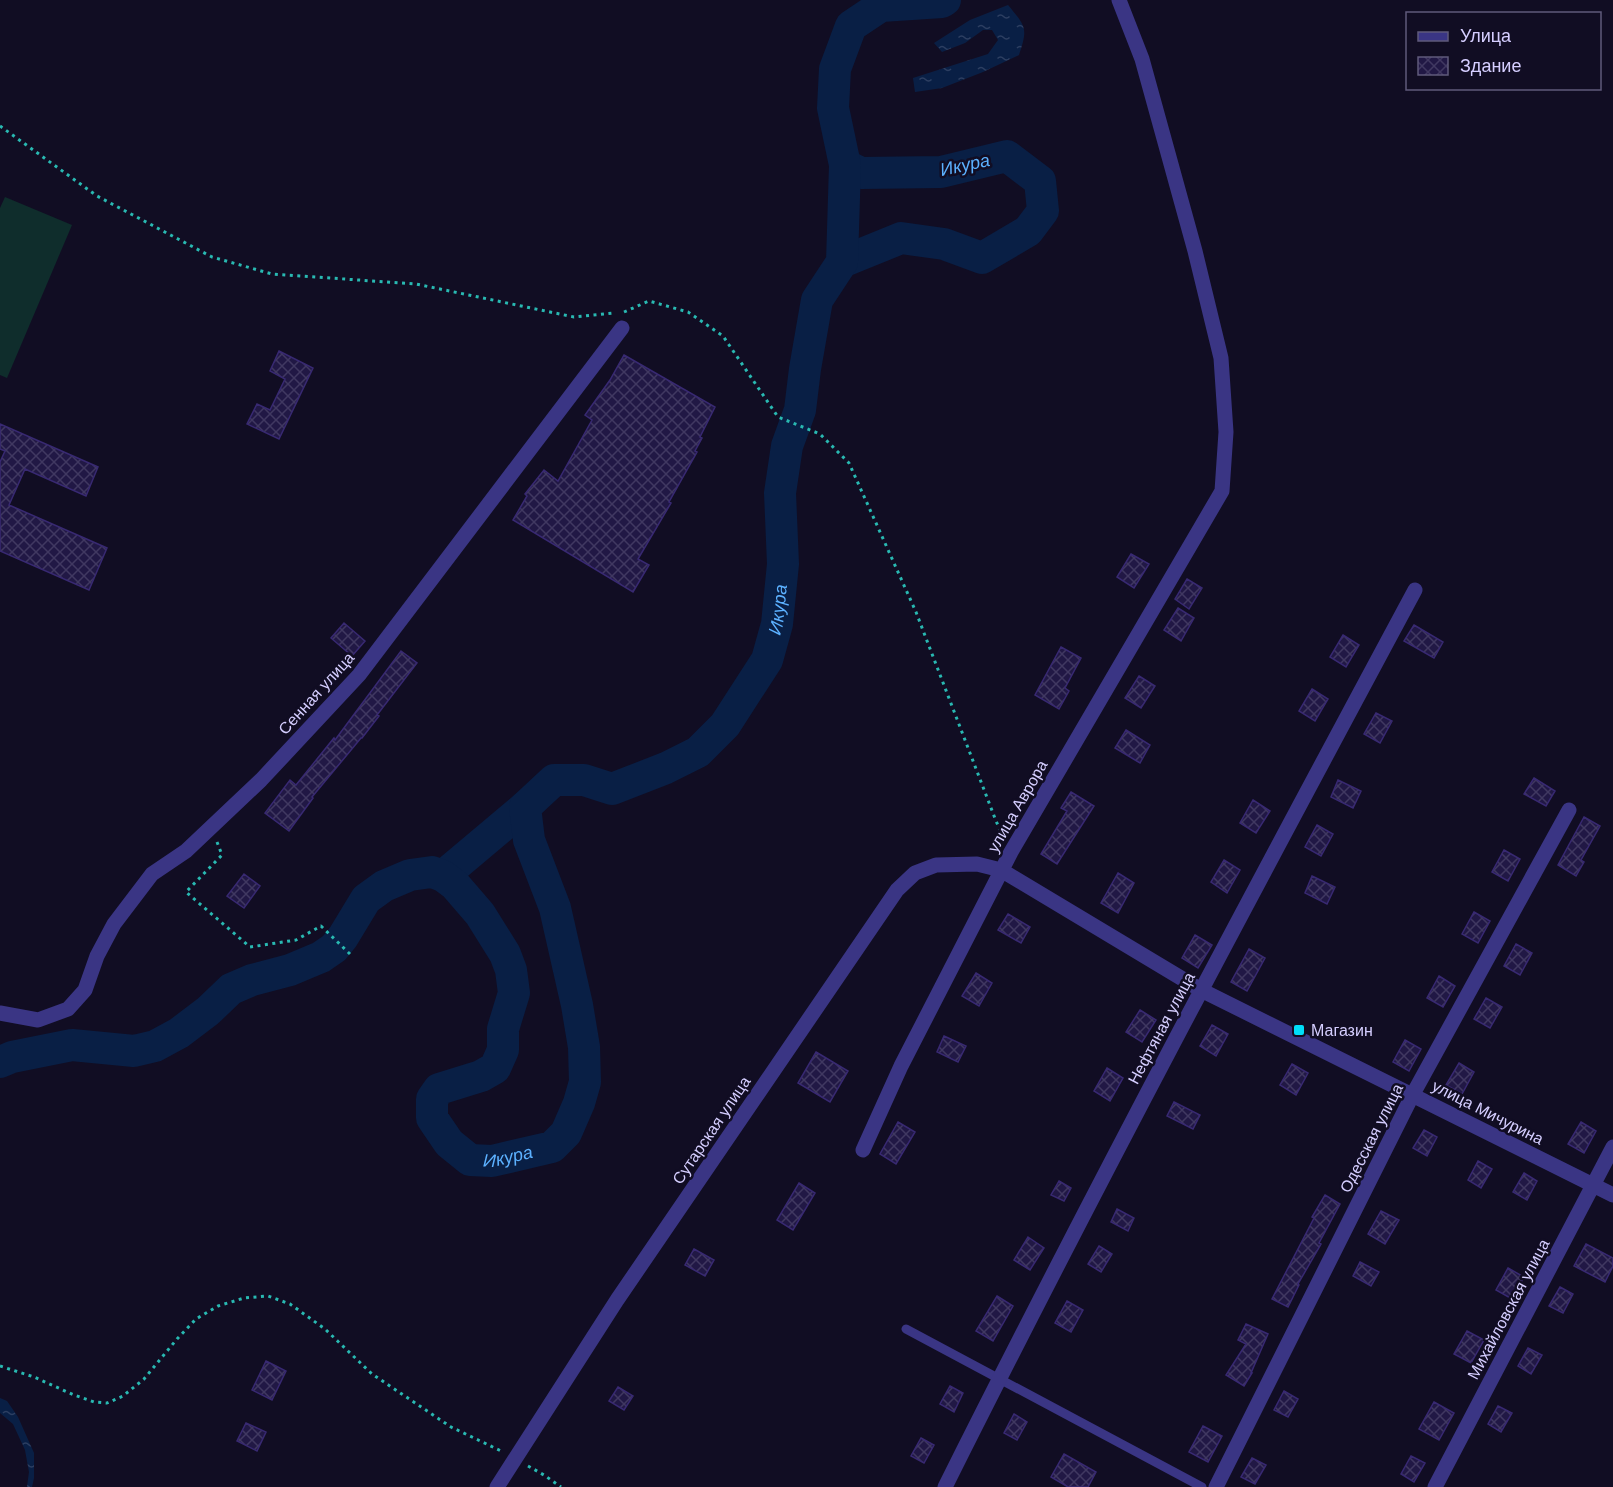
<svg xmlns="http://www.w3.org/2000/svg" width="1613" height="1487" font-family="Helvetica,sans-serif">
	<defs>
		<pattern id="water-ripples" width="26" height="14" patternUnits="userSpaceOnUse" patternTransform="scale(1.5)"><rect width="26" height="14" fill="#091f45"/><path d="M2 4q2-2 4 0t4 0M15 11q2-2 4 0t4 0" fill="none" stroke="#2c3e61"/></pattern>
		<pattern id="building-cross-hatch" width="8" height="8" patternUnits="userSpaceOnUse" patternTransform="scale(1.5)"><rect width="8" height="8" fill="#211845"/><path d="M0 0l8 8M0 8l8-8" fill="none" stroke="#403861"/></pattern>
	</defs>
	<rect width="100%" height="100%" fill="#110d23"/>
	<path fill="#0f2d2c" d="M5 197 72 225 7 378 0 375V208Z"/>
	<path fill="url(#water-ripples)" d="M1008 5C1026 27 1028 28 1019 55L983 72 942 88 915 92 913 78 988 54 998 40 992 30H983L965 43 942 52 934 43 970 20Z
		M0 1398 7 1401 18 1417 34 1453V1478L32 1487H27L29 1472 25 1450 13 1424 0 1413Z"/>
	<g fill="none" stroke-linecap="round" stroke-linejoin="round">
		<g stroke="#091f45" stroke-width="32">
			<path d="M842 262 901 238 944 244 982 258 1028 231 1043 211 1040 181 1007 156 941 172 861 173 845 165"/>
			<path d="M443 876 525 807"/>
			<path id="s1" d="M0 1062 12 1057 72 1045 134 1051 155 1046 179 1033 208 1011 231 989 252 980 290 970 321 957 334 948 343 937 366 899 384 886 410 875 432 872 443 876 455 885 480 914 505 954 511 970 514 993 503 1029V1050L495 1068 481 1076 439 1089 432 1099V1118L449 1143 470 1160 492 1161 552 1147 566 1133 579 1103 585 1082 584 1047 577 1005 555 908 529 840 525 807 554 780H584L612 789 666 768 698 752 725 725 767 660 777 624 783 564 780 493 787 446 800 410 805 369 817 300 842 262 845 165 833 108 835 69 851 26 881 6 942 2 945 0"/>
		</g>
	</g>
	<path fill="url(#building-cross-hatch)" stroke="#382972" stroke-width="1.5" d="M279 351 313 368 279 439 247 424 257 404 270 410 285 379 270 371Z
		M624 355 715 407 700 437 702 438 695 451 697 452 669 502 671 503 638 559 649 565 633 592 513 520 527 496 525 494 544 470 558 481 592 420 585 415 610 380Z
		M0 424 98 467 86 496 25 469 9 505 107 548 89 590 0 551V462L5 451 0 449Z
		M1131 554 1149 564 1134 588 1117 577Z
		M1187 579 1202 588 1189 609 1175 599Z
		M1178 608 1194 618 1181 641 1164 630Z
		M344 623 365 641 352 656 331 638Z
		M1414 625 1443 642 1434 658 1404 641Z
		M1343 635 1359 645 1346 667 1330 657Z
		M1061 647 1081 658 1065 688 1069 691 1059 709 1035 695Z
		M401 651 417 663 377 715 379 716 362 738H361L312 797 313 798 289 831 265 813 290 780 296 785 334 738 335 740Z
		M1139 676 1155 686 1141 708 1125 698Z
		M1312 689 1328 699 1315 721 1299 711Z
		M1376 713 1392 721 1380 743 1364 734Z
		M1126 730 1150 745 1140 763 1115 748Z
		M1534 778 1555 791 1546 806 1524 794Z
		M1338 780 1361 791 1353 808 1331 797Z
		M1071 792 1094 806 1057 864 1041 854 1067 811 1061 808Z
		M1253 800 1270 811 1256 833 1240 823Z
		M1584 817 1600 826 1581 860 1584 862 1576 876 1558 865Z
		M1317 825 1333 834 1321 856 1305 847Z
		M1504 850 1520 859 1508 881 1492 872Z
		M1224 860 1240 870 1227 893 1211 882Z
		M1118 873 1134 883 1118 913 1101 903Z
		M244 874 260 886 244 908 227 896Z
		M1312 876 1335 887 1327 904 1305 893Z
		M1474 912 1490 921 1478 943 1462 934Z
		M1008 914 1030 927 1021 943 998 930Z
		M1195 935 1212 945 1198 968 1182 958Z
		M1516 944 1532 953 1520 975 1504 966Z
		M1249 949 1265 958 1247 991 1231 982Z
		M976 973 992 983 979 1006 962 996Z
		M1439 976 1455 986 1443 1007 1427 998Z
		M1486 998 1502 1007 1490 1028 1474 1019Z
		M1140 1010 1156 1020 1142 1042 1126 1032Z
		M1212 1025 1228 1034 1216 1056 1200 1046Z
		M944 1036 966 1046 958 1062 937 1052Z
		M1405 1040 1421 1049 1409 1071 1393 1062Z
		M816 1052 848 1071 830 1102 798 1083Z
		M1459 1063 1474 1072 1462 1094 1446 1085Z
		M1292 1064 1308 1073 1296 1095 1280 1085Z
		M1107 1068 1123 1078 1110 1101 1094 1091Z
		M1174 1102 1200 1115 1193 1129 1167 1116Z
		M898 1122 915 1132 896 1164 880 1154Z
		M1581 1122 1596 1131 1584 1153 1568 1144Z
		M1424 1130 1437 1137 1427 1156 1413 1148Z
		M1478 1161 1492 1169 1481 1188 1468 1180Z
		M1524 1173 1537 1181 1527 1200 1513 1192Z
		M1059 1181 1071 1188 1064 1201 1051 1195Z
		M799 1183 815 1193 793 1230 777 1220Z
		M1325 1195 1340 1204 1319 1243 1321 1244 1298 1284 1299 1285 1288 1307 1272 1299 1314 1218 1312 1217Z
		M1117 1209 1134 1218 1128 1231 1111 1222Z
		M1381 1211 1399 1220 1385 1244 1368 1234Z
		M1028 1237 1044 1248 1030 1270 1014 1260Z
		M1586 1244 1613 1258V1266L1605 1282 1574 1266Z
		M1099 1246 1112 1254 1101 1272 1088 1264Z
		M694 1249 714 1260 705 1276 685 1265Z
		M1360 1262 1379 1272 1371 1286 1353 1276Z
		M1508 1268 1524 1277 1512 1299 1496 1290Z
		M1560 1287 1573 1294 1563 1313 1549 1306Z
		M997 1296 1013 1306 993 1341 976 1331Z
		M1067 1301 1083 1310 1071 1332 1055 1323Z
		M1246 1324 1268 1334 1251 1373H1252L1244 1386 1226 1375 1246 1344 1238 1340Z
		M1467 1331 1484 1340 1471 1363 1454 1354Z
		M1528 1348 1542 1355 1531 1374 1518 1366Z
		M266 1361 286 1371 272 1400 252 1390Z
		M950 1386 963 1393 954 1412 940 1404Z
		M618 1387 633 1396 624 1410 609 1401Z
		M1284 1391 1298 1399 1288 1417 1274 1410Z
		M1434 1402 1454 1413 1439 1440 1419 1429Z
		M1498 1406 1512 1413 1501 1432 1488 1424Z
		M1014 1414 1027 1422 1017 1440 1004 1433Z
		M246 1423 266 1432 257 1451 237 1441Z
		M1203 1426 1222 1436 1208 1462 1189 1452Z
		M921 1438 934 1445 924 1463 911 1456Z
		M1064 1454 1096 1472 1088 1487H1068L1051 1477Z
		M1411 1456 1425 1463 1414 1482 1401 1474Z
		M1252 1458 1266 1465 1255 1484 1241 1477Z"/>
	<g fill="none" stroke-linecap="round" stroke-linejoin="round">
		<path stroke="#29b9b2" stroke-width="3" stroke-dasharray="3 4.5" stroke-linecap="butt" d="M0 126 97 196 212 257 272 274 416 284 574 317 614 313
			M624 312 649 301 688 312 723 336 778 417 820 434 849 463 916 612 996 821 1003 836
			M217 842 222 855 186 892 250 947 296 940 321 926 350 954
			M0 1366 34 1377 74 1395 94 1402 107 1403 123 1396 144 1379 177 1339 196 1319 218 1306 244 1298 268 1296 290 1304 325 1329 372 1374 451 1427 501 1451
			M528 1466 544 1475 561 1487"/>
		<path stroke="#3a3584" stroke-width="9" d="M906 1329 1202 1487"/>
		<path stroke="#3a3584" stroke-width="15" d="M0 1013 38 1020 68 1009 85 990 97 956 114 924 152 874 186 851 261 780 359 675 622 328
			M863 1150 901 1066 1011 852 1222 491 1226 432 1221 358 1195 251 1142 59 1119 0
			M497 1487 617 1300 897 890 915 873 936 865 977 864 1001 870 1201 990 1613 1195
			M945 1487C1096 1185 1255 888 1415 590
			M1216 1487 1413 1094 1569 810
			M1435 1487 1613 1147"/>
	</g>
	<rect fill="#00ddf9" stroke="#110d23" stroke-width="2" x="1293" y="1024" width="12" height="12" rx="3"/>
	<g text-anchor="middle" stroke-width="5" stroke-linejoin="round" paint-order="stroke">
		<g font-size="16" fill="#d5ceff" stroke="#110d23">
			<text transform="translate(316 693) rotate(-48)" y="6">Сенная улица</text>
			<text transform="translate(1017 806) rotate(-60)" y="6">улица Аврора</text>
			<text transform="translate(1161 1028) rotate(-62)" y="6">Нефтяная улица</text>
			<text transform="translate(1488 1112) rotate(27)" y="6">улица Мичурина</text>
			<text transform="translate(711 1130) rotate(-56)" y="6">Сутарская улица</text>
			<text transform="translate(1371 1138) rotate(-63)" y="6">Одесская улица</text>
			<text transform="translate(1508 1309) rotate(-62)" y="6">Михайловская улица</text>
		</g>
		<g font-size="16" fill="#d5ceff" stroke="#110d23" text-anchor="start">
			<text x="1311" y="1036">Магазин</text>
		</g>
		<g font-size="18" font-style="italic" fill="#5cb1ff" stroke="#110d23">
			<text transform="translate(965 165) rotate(-12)" y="6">Икура</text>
			<text dy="6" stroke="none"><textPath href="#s1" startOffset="1677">Икура</textPath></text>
			<text dy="6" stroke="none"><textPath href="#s1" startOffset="914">Икура</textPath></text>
		</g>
	</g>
	<rect x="1406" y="12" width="195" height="78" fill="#110d23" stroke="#5f5a7b" stroke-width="1.5"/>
	<rect x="1418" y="32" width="30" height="9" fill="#3a3584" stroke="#5f5a7b" stroke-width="1.5"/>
	<text x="1460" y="42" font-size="18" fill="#d5ceff">Улица</text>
	<rect x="1418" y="57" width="30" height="18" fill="url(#building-cross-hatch)" stroke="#5f5a7b" stroke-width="1.5"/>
	<text x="1460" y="72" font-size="18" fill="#d5ceff">Здание</text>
</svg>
